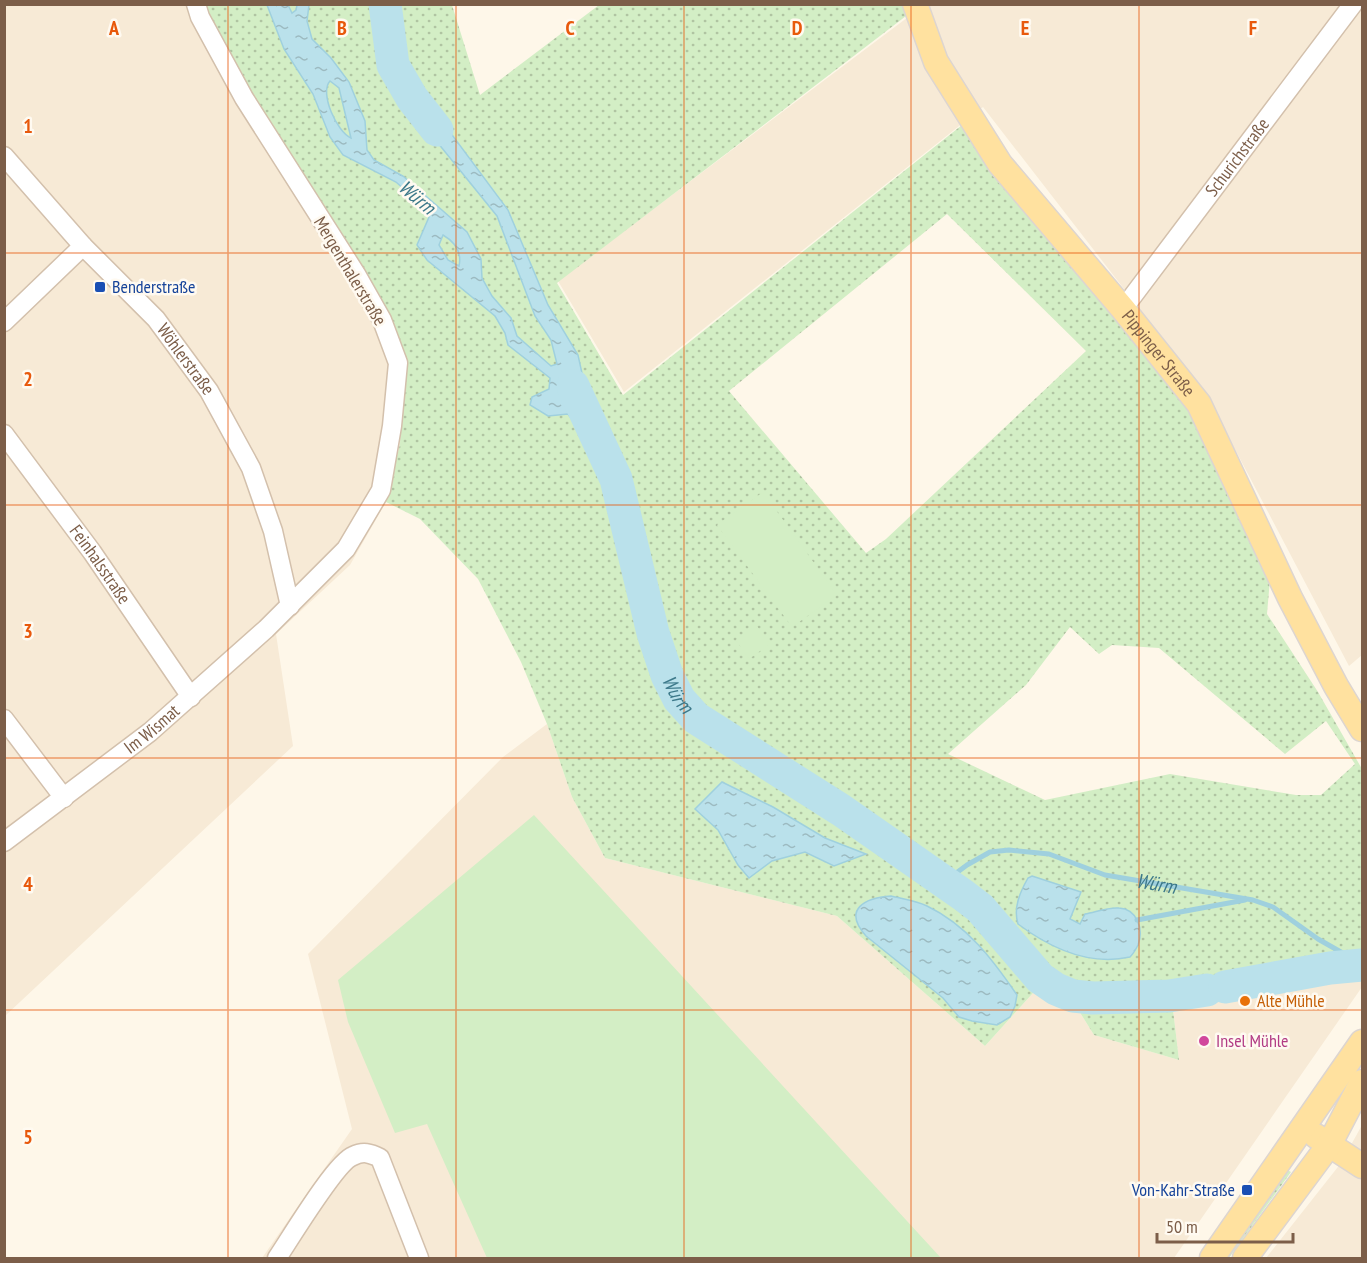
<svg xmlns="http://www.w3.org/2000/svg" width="1367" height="1263" font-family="'PT Sans Narrow',sans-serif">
	<defs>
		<pattern id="green-dots" width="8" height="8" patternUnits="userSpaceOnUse" patternTransform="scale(1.5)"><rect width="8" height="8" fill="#d3eec5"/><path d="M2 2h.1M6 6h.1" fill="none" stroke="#b0c4a2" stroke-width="1.8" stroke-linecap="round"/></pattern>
		<pattern id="water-ripples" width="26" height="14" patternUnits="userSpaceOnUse" patternTransform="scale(1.5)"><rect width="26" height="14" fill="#bae1eb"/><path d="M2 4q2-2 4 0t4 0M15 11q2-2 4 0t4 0" fill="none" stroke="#9cbac0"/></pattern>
	</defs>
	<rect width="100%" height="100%" fill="#fef7e9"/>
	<path fill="#f7ead6" d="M5 5H201L390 316 402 357 400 444 386 502 350 565 276 634 293 746 5 1016Z
		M924 5H1362V655L1349 666 1207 396 983 107 624 392 558 281Z
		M547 724 572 797 605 858 837 916 985 1046 1033 993 1074 1003 1094 1035 1179 1060 1172 1001 1300 978 1362 980V987L1174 1258H262L352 1129 308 954 503 757Z
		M1362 1125V1258H1266L1341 1163Z"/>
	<path fill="url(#green-dots)" fill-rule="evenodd" d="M201 5H452L480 95 599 5H904L906 16 557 283 623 395 962 125 1178 389 1223 471 1270 579 1267 614 1318 692 1362 769V980L1300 978 1172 1001 1179 1060 1094 1035 1074 1003 1033 993 985 1046 837 916 605 858 572 797 547 724 521 662 478 579 420 519 386 502 400 444 402 357 390 316 259 105ZM947 214 1086 351 886 539 866 553 729 391ZM1070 627 1099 654 1112 645 1159 648 1285 754 1326 721 1355 764 1321 795H1296L1170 774 1045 800 948 754 1026 685Z
		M1280 1166 1291 1172 1229 1258H1218Z"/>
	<path fill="#d3eec5" d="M763 492 837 595 792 627 717 525Z
		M756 625 770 644 749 659 736 640Z
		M534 815 941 1258H487L427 1124 395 1133 348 1022 338 980Z"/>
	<path fill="url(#water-ripples)" stroke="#9fd0de" stroke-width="1.5" fill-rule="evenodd" d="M267 5H288L292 13 296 10 297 5H309L307 21 312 39 331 58 349 82 365 121 367 150 374 160 403 176 467 232 481 259 482 278 492 296 511 318 517 336 551 366 557 364 551 340 535 316 497 216 403 100 418 89 508 210 548 305 578 355 585 387 602 422 580 430 568 414 548 416 530 405 532 397 549 389 550 378 508 345 505 333 495 316 427 260 417 245 429 217 424 207 396 182 343 155 330 137 313 94 284 49ZM330 81 339 88 351 138C337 132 319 93 330 81ZM443 235C455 242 462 252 459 266L448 260 439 245Z
		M722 782 773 807 825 838 866 854 834 866 805 852 772 861 749 878 738 865 718 830 695 809Z
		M1032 876 1081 892 1070 919 1080 924 1085 914C1096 912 1108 907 1119 908 1137 909 1144 929 1138 945 1136 949 1133 954 1130 957 1090 966 1050 948 1018 924 1013 908 1020 892 1028 878Z
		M891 896C903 899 917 901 927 906 967 925 993 960 1017 995L1015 1006 1010 1017 997 1025 972 1021 959 1017 943 998 866 936C842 909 865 898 891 896Z"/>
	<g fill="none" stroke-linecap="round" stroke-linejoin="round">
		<g stroke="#9fd0de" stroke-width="5">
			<path id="s1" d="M944 882 967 865 990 852 1009 850 1049 854 1105 875 1253 900 1273 907 1318 939 1362 964"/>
			<path d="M1137 920 1245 900"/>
		</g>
		<g stroke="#bae1eb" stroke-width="33">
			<path d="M385 4 393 65 412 98 437 130"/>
			<path id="s2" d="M573 386 616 479 653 633 667 675 679 699 696 718 841 810 963 895 980 908 1040 978 1056 989 1073 996 1093 998 1169 996 1207 990"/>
			<path d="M1225 987 1330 968 1362 965"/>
		</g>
		<g stroke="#d3c0ac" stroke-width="21">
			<g id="minor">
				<path id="s3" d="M4 156 83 246 156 319 209 391 251 468 273 531 290 606"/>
				<path id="s4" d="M1123 309 1353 4"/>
				<path d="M4 322 83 246"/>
				<path id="s5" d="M4 434 92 552 191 697"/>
				<path d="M4 719 64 798"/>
				<path id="s6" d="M4 842 150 732 266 629 346 549 381 490 392 426 398 363 382 320 356 274 244 98 200 17 196 4"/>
				<path d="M277 1258C290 1239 336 1162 353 1156 363 1151 370 1153 380 1158L419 1258"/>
			</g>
		</g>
		<g stroke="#ddd5d0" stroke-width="27">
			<g id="major">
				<path id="s7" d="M915 4 936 62 1000 164 1123 309 1199 404 1290 598 1336 686 1362 729"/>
				<path d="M1316 1136 1362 1166"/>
				<path d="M1212 1258 1362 1042"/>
				<path d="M1245 1258 1329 1145 1362 1082"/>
			</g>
		</g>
		<use href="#minor" stroke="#fff" stroke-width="18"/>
		<use href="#major" stroke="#ffe19f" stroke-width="24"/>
	</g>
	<path fill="none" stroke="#e8590c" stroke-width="1.5" stroke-opacity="0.55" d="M228 4V1258M456 4V1258M684 4V1258M911 4V1258M1139 4V1258M4 253H1362M4 505H1362M4 758H1362M4 1010H1362"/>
	<g fill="#1a4fb4" stroke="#fffaf1" stroke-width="2">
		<rect x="94" y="281" width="12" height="12" rx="3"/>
		<rect x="1241" y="1184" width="12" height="12" rx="3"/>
	</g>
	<circle fill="#e8710a" stroke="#fffaf1" stroke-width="2" cx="1245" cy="1001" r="6"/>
	<circle fill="#d1479c" stroke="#fffaf1" stroke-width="2" cx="1204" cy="1041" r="6"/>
	<g text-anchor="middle" stroke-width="5" stroke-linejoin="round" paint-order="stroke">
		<g font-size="18" fill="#7c5e49" stroke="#fffaf1">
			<text dy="6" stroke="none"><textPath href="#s4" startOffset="190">Schurichstraße</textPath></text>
			<text transform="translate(350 271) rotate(59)" y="6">Mergenthalerstraße</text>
			<text dy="6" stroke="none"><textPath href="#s7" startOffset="429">Pippinger Straße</textPath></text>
			<text dy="6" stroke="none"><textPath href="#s3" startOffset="273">Wöhlerstraße</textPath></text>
			<text dy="6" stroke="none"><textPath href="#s5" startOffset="162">Feinhalsstraße</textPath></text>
			<text dy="6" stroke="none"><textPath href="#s6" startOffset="186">Im Wismat</textPath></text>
		</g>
		<g font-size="18" fill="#164399" stroke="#fffaf1" text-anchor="start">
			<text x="112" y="293">Benderstraße</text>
			<text x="1235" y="1196" text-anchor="end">Von-Kahr-Straße</text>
		</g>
		<g font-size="18" fill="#c56008" stroke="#fffaf1" text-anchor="start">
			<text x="1257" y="1007">Alte Mühle</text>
		</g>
		<g font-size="18" fill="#b23c85" stroke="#fffaf1" text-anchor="start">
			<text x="1216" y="1047">Insel Mühle</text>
		</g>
		<g font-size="20" font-style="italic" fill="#3d798a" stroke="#fffaf1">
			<text transform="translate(417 197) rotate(40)" y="7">Würm</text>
			<text dy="7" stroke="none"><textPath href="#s2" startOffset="327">Würm</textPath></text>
			<text dy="7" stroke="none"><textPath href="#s1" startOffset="226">Würm</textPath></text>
		</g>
	</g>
	<g font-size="20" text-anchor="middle" font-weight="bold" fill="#e8590c" stroke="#fffaf1" stroke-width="5" stroke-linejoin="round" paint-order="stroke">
		<text x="114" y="35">A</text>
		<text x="342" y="35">B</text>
		<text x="570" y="35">C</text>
		<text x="797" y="35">D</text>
		<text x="1025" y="35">E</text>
		<text x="1253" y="35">F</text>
		<text x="28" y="133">1</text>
		<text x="28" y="386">2</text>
		<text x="28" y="638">3</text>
		<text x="28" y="891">4</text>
		<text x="28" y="1144">5</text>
	</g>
	<rect width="1367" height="1263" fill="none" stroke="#7c5e49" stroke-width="12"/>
	<path d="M1157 1233v9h136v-9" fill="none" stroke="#7c5e49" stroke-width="3"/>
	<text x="1166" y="1233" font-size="18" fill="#7c5e49" stroke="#fffaf1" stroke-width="4.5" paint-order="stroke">50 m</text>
</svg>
